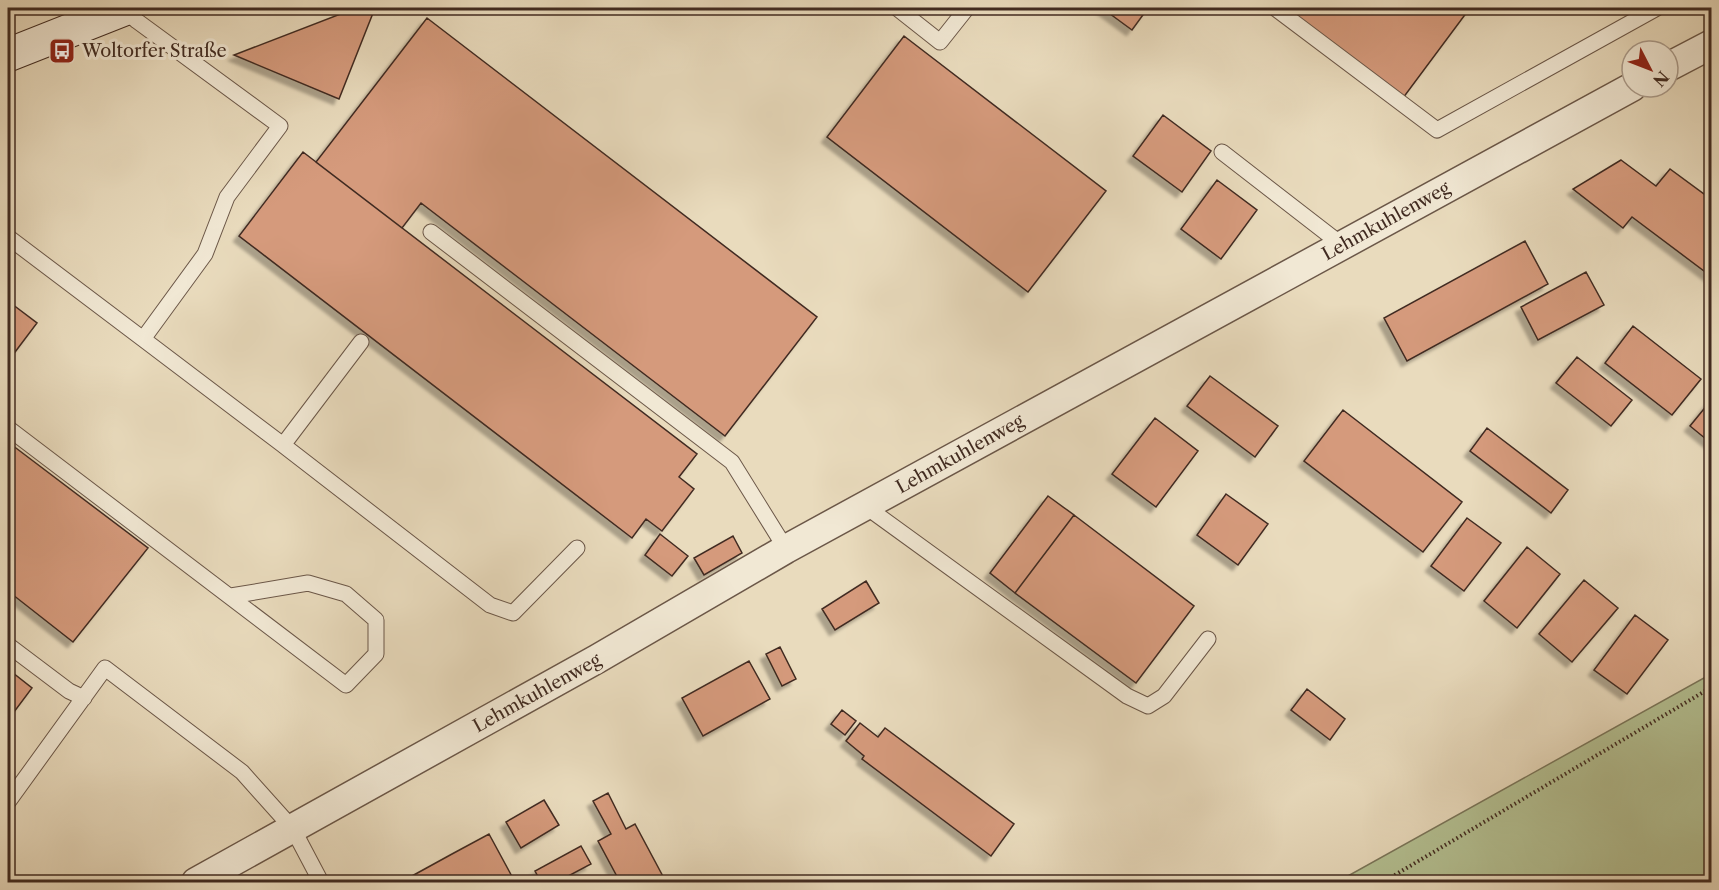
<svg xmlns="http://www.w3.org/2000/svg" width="1719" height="890" font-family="'Libre Caslon Text',serif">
	<defs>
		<filter id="shadow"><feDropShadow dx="-5.5" dy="5.5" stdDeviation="1.5" flood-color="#0004"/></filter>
	</defs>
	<rect width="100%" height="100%" fill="#e9dbbd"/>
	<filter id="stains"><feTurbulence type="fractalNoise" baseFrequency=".00333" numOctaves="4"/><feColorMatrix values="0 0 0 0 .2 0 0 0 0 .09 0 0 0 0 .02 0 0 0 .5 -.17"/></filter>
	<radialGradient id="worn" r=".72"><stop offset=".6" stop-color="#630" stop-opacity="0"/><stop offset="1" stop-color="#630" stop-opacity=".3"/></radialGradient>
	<path fill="#b4c193" stroke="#7a765a" stroke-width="1.5" d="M1711 674V882H1337Z"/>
	<path fill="#d59a7c" stroke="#412b21" stroke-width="1.5" filter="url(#shadow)" d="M356 8H375L339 99 234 55Z
		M1102 8H1148L1132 30Z
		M1282 8H1470L1403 98Z
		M427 18 817 317 725 436 421 203 402 228 316 162Z
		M904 36 1106 191 1028 292 827 137Z
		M1163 115 1211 151 1182 192 1133 156Z
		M303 152 697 454 679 477 694 489 662 531 646 519 632 538 239 236Z
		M1621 160 1656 186 1670 169 1712 200V277L1632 217 1623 228 1573 189Z
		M1217 180 1257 210 1221 259 1181 229Z
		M1525 241 1548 284 1407 361 1384 318Z
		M1586 272 1604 305 1538 340 1521 307Z
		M8 301 37 323 9 360 8 359Z
		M1633 326 1701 379 1672 415 1605 363Z
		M1577 357 1632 400 1611 426 1556 383Z
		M1210 376 1278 426 1255 457 1187 406Z
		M1712 399V444L1690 426Z
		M1343 410 1462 502 1423 552 1304 461Z
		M1155 418 1198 451 1156 507 1112 474Z
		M1487 428 1568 490 1551 513 1470 451Z
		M8 442 148 548 73 642 8 591Z
		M1226 494 1268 524 1238 565 1197 535Z
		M1048 496 1074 515 1015 593 990 573Z
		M1074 515 1194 606 1136 683 1015 593Z
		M1467 518 1501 543 1464 591 1431 566Z
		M660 534 688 556 672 576 645 555Z
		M733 536 742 553 704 575 694 558Z
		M1527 547 1560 574 1517 628 1484 601Z
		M1584 580 1618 608 1572 662 1539 634Z
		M866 581 879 603 835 630 822 609Z
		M1635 615 1668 640 1627 694 1594 670Z
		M780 647 796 679 782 686 766 654Z
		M749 661 770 699 703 736 682 698Z
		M8 669 32 688 8 720Z
		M1307 689 1345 719 1330 740 1291 710Z
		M842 710 856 721 845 735 831 724Z
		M860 723 878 737 885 728 1014 824 991 856 862 759 864 756 846 741Z
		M608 793 626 829 635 824 666 882H620L598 841 611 834 593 801Z
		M544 800 559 825 521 848 506 822Z
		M489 834 515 882H401L452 854Z
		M581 846 591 864 557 882H541L535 871Z"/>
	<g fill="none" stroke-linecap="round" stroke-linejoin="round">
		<g stroke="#6b5748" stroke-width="17">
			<path id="lane" d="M897 8 940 42 967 8
				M1275 8 1437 130 1657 8
				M1222 152 1342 245
				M431 232 732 462 786 549
				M8 237 143 339 205 254 227 197 280 126 137 21 122 8
				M143 339 283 445 361 342
				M8 428 346 685 376 654V620L346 594 308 583 231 596
				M283 445 490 605 513 613 577 548
				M865 506 1127 696 1148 706 1164 696 1208 639
				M8 645 69 691 84 698
				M8 802 105 668 242 772 293 829 321 882"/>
		</g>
		<g stroke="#6b5748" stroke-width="31">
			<path id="street" d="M1668 67 1712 44
				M196 882 597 659 786 549 1632 87"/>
		</g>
		<g stroke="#412b21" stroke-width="35">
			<path id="secondary" d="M8 55 127 8"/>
		</g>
		<path stroke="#412b21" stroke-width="4" stroke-dasharray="1.5 3" stroke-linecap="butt" d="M159 13 172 8
			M1383 882 1712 687"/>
		<use href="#lane" stroke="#f1e8d4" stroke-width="15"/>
		<use href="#street" stroke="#f1e8d4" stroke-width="28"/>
		<use href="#secondary" stroke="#f1e8d4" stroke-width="33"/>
	</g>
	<defs>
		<g id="bus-square" transform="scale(1.35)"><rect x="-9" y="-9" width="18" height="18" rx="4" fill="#8f2418" stroke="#f1e8d4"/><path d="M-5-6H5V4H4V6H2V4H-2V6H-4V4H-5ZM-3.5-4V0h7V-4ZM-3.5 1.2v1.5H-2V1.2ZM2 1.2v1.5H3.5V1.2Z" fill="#fff"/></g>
	</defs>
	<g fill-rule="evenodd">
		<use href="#bus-square" x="62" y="51"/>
	</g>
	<g text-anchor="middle" stroke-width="6" stroke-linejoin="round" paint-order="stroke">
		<g font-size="18" fill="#412b21" stroke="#f1e8d4" text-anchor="start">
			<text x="82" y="57">Woltorfer Straße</text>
		</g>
		<g font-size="18" fill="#412b21" stroke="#f1e8d4">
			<text transform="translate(1386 221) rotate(-29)" y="6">Lehmkuhlenweg</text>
			<text transform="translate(960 454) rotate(-29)" y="6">Lehmkuhlenweg</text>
			<text transform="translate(537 693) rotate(-29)" y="6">Lehmkuhlenweg</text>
		</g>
	</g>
	<rect width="1719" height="890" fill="none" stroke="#e9dbbd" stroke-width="30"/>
	<rect x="9" y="9" width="1701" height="872" fill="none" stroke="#412b21" stroke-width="3"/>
	<rect x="15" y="15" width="1689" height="860" fill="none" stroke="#412b21" stroke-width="1.5"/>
	<g transform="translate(1650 69) rotate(132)"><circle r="28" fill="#f1e8d4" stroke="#ab9c8c" stroke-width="1.5"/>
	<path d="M0-4.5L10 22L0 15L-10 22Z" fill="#8f2418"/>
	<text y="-9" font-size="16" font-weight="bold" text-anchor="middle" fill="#412b21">N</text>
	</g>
	<rect width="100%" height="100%" filter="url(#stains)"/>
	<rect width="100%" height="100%" fill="url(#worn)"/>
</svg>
